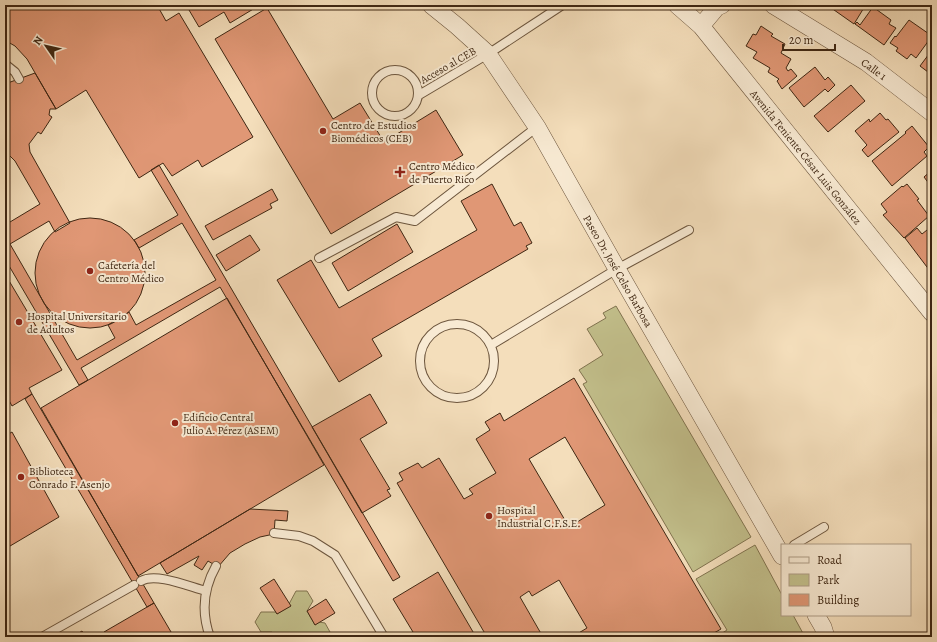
<svg xmlns="http://www.w3.org/2000/svg" width="937" height="642" font-family="Alegreya,serif">
	<rect width="100%" height="100%" fill="#f4debb"/>
	<filter id="stains"><feTurbulence type="fractalNoise" baseFrequency=".005" numOctaves="4"/><feColorMatrix values="0 0 0 0 .2 0 0 0 0 .09 0 0 0 0 .02 0 0 0 .5 -.17"/></filter>
	<radialGradient id="worn" r=".72"><stop offset=".6" stop-color="#630" stop-opacity="0"/><stop offset="1" stop-color="#630" stop-opacity=".3"/></radialGradient>
	<path fill="#c2bf8b" stroke="#80734f" d="M616 306 751 537 693 572 583 384 587 382 579 370 603 355 587 329 606 318 603 313Z
		M755 545 782 595V615H793L805 637H716L727 630 696 579Z
		M296 591H307L313 601 307 611 315 625 319 622 325 623 330 632 327 637H275L272 632H261L255 622 261 612H276L277 614 290 606 289 604Z"/>
	<path fill="#e09775" stroke="#3f2713" fill-rule="evenodd" d="M5 5H157L166 21 179 13 253 137 202 167 198 160 172 176 163 163 139 178 86 90 56 109 27 59 15 46 8 42 5 44Z
		M197 5H260L230 23 224 12 199 27 189 10Z
		M827 5H864L865 6 854 24Z
		M873 7 891 20 889 24 896 28 884 45 855 24 857 22 860 25Z
		M267 8 333 119 360 103 384 142 436 110 463 155 331 234 215 39Z
		M909 20 932 36 916 58 911 54 907 59 896 51 898 48 890 43 895 36 896 37Z
		M761 26 773 34 771 36 785 44 781 53 791 59 786 68 788 71 791 69 797 76 782 89 777 81 779 79 768 72 770 68 753 58 757 52 746 46 753 34 756 35Z
		M932 50V75L920 66Z
		M815 67 825 80 828 77 835 85 828 92 825 89 804 107 789 88Z
		M35 73 56 109H50L49 115 52 117 41 134 38 132 29 144 30 152 70 223 55 232 49 221 10 244 77 360 115 338 108 325 129 312 136 325 216 280 182 223 139 248 134 240 178 215 151 170 159 165 400 577 393 581 220 287 81 368 88 380 79 385 5 259V225L40 204 15 161 10 156 5 157V84Z
		M851 85 865 101 828 132 814 116Z
		M880 113 886 120 888 119 899 132 868 157 862 150 867 145 855 131 869 119 870 122Z
		M912 126 929 147 924 152 927 156 892 186 872 161 906 133 905 132Z
		M932 170V183L930 185 924 177Z
		M492 184 514 226 521 222 532 243 526 246 528 249 372 339 382 356 339 382 277 280 311 260 339 308 477 230 461 201Z
		M907 184 919 199 917 200 929 216 904 238 883 215 887 212 881 204 902 186 903 187Z
		M272 189 278 200 270 204 272 208 213 240 205 226Z
		M35 273a55 55 0 1 1 110 0a55 55 0 1 1-110 0Z
		M397 224 413 252 348 291 332 263Z
		M932 226V269L930 271 905 238 917 228 922 234Z
		M250 235 260 250 226 271 216 255Z
		M5 274 62 370 29 388 32 394 12 406 5 393Z
		M227 298 324 465 138 576 41 408Z
		M574 378 721 629 707 637H572L587 628 559 580 532 596 529 591 520 597 543 637H487L397 483 403 480 399 473 418 463 422 468 439 458 464 499 473 494 469 489 496 473 476 439 490 430 485 422 500 413 504 421ZM565 437 605 505 569 527 529 459Z
		M32 394 154 603 147 607 25 399Z
		M370 394 387 423 360 439 390 489 387 490 391 496 362 513 312 427Z
		M12 432 59 517 5 549V436Z
		M250 509 288 511 287 521 275 520 274 534 260 537 245 544 230 553 218 567 208 561 202 570 194 565 199 556 167 574 160 563Z
		M438 572 476 637H416L393 599Z
		M274 579 291 606 277 614 260 588Z
		M326 599 335 613 315 625 307 611Z
		M154 603 174 637H107L104 632Z
		M82 631 86 637H72Z"/>
	<g fill="none" stroke-linecap="round" stroke-linejoin="round">
		<g stroke="#6c553d" stroke-width="10">
			<path id="lane" d="M5 64 15 72 19 79
				M372 93a23 23 0 1 1 46 0a23 23 0 1 1-46 0Z
				M419 95 488 54 561 6
				M319 258 396 217 415 221 537 127
				M420 361a37 37 0 1 1 74 0a37 37 0 1 1-74 0Z
				M491 345 617 269 689 230
				M274 533 299 536 313 541 335 555 384 637
				M794 545 824 527
				M141 581C156 572 190 587 206 591
				M42 637 134 585
				M210 637C201 612 203 589 216 566"/>
		</g>
		<g stroke="#6c553d" stroke-width="18">
			<path id="street" d="M431 5 457 26 488 54 537 127 617 269 782 556
				M677 5 701 26 932 313
				M773 5 866 62 932 113
				M701 26 717 7 722 5
				M816 615 823 627 826 637"/>
		</g>
		<use href="#lane" stroke="#f8ead3" stroke-width="8"/>
		<use href="#street" stroke="#f8ead3" stroke-width="17"/>
	</g>
	<g fill="#8f2418" stroke="#f8ead3" stroke-width="1.5">
		<circle cx="323" cy="131" r="4"/>
		<path d="M398 166h4v4h4v4h-4v4h-4v-4h-4v-4h4z"/>
		<circle cx="90" cy="271" r="4"/>
		<circle cx="19" cy="322" r="4"/>
		<circle cx="175" cy="423" r="4"/>
		<circle cx="21" cy="477" r="4"/>
		<circle cx="489" cy="516" r="4"/>
	</g>
	<g text-anchor="middle" stroke-width="4" stroke-linejoin="round" paint-order="stroke">
		<g font-size="11" fill="#3f2713" stroke="#f8ead3">
			<text transform="translate(448 65) rotate(-30)" y="4">Acceso al CEB</text>
			<text transform="translate(874 69) rotate(36)" y="4">Calle 1</text>
			<text transform="translate(806 157) rotate(51)" y="4">Avenida Teniente César Luis González</text>
			<text transform="translate(618 271) rotate(60)" y="4">Paseo Dr. José Celso Barbosa</text>
		</g>
		<g font-size="11" fill="#3f2713" stroke="#f8ead3" text-anchor="start">
			<text x="331" y="129">Centro de Estudios<tspan x="331" dy="13">Biomédicos (CEB)</tspan></text>
			<text x="409" y="170">Centro Médico<tspan x="409" dy="13">de Puerto Rico</tspan></text>
			<text x="98" y="269">Cafetería del<tspan x="98" dy="13">Centro Médico</tspan></text>
			<text x="27" y="320">Hospital Universitario<tspan x="27" dy="13">de Adultos</tspan></text>
			<text x="183" y="421">Edificio Central<tspan x="183" dy="13">Julio A. Pérez (ASEM)</tspan></text>
			<text x="29" y="475">Biblioteca<tspan x="29" dy="13">Conrado F. Asenjo</tspan></text>
			<text x="497" y="514">Hospital<tspan x="497" dy="13">Industrial C.F.S.E.</tspan></text>
		</g>
	</g>
	<rect width="937" height="642" fill="none" stroke="#f4debb" stroke-width="20"/>
	<rect x="6" y="6" width="925" height="630" fill="none" stroke="#3f2713" stroke-width="2"/>
	<rect x="10" y="10" width="917" height="622" fill="none" stroke="#3f2713"/>
	<rect x="781" y="544" width="130" height="72" fill="#f8ead3" stroke="#ae9c86"/>
	<rect x="789" y="557" width="20" height="6" fill="#f8ead3" stroke="#ae9c86"/>
	<text x="817" y="564" font-size="12" fill="#3f2713">Road</text>
	<rect x="789" y="574" width="20" height="12" fill="#c2bf8b" stroke="#ae9c86"/>
	<text x="817" y="584" font-size="12" fill="#3f2713">Park</text>
	<rect x="789" y="594" width="20" height="12" fill="#e09775" stroke="#ae9c86"/>
	<text x="817" y="604" font-size="12" fill="#3f2713">Building</text>
	<g transform="translate(46 46) rotate(304)" stroke="#f8ead3" stroke-width="3" paint-order="stroke">
	<path d="M0-3L7 15L0 10L-7 15Z" fill="#3f2713"/>
	<text y="-6" font-size="11" font-weight="bold" text-anchor="middle" fill="#3f2713">N</text>
	</g>
	<path d="M783 44v6h52v-6" fill="none" stroke="#3f2713" stroke-width="2"/>
	<text x="789" y="44" font-size="12" fill="#3f2713" stroke="#f8ead3" stroke-width="3" paint-order="stroke">20 m</text>
	<rect width="100%" height="100%" filter="url(#stains)"/>
	<rect width="100%" height="100%" fill="url(#worn)"/>
</svg>
